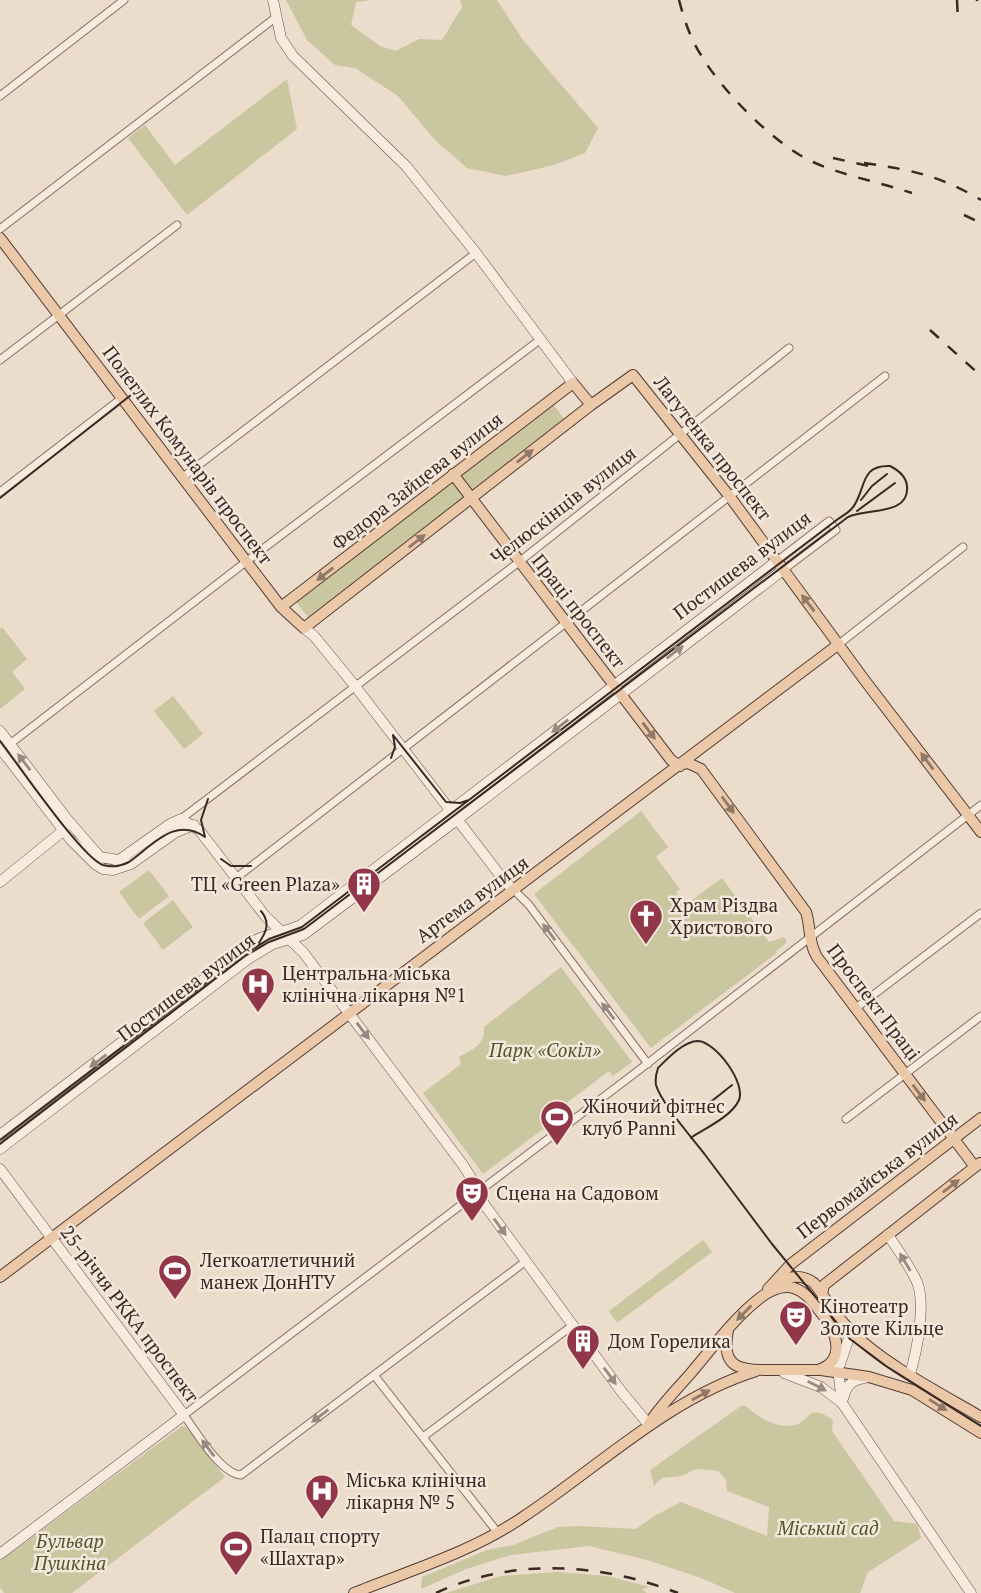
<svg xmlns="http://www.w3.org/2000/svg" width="981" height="1593" font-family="'PT Serif',serif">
	<rect width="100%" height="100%" fill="#ecdccc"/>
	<path fill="#cac6a0" d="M286 0H372L356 2 351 25 380 46 396 51 419 39 442 40 462 7 460 0H497L523 40 598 128 585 153 554 165 506 176 467 168 435 140 398 96 355 68 335 65 307 40Z
		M287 79 297 129 187 215 128 138 145 125 175 165Z
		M553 404 565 420 473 491 460 475Z
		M451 480 465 498 309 618 295 601Z
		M2 627 27 659 12 672 25 689 0 709V629Z
		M173 696 203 734 184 749 154 711Z
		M641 811 668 847 656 857 680 889 676 893 685 905 722 878 769 942 784 937 787 942 776 951 777 953 651 1048 534 894Z
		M149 870 169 896 139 919 119 892Z
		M173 900 193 927 163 950 143 923Z
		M561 967 632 1062 613 1076 609 1071 548 1117 551 1123 483 1174 423 1093 461 1064 459 1057C472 1050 486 1044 484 1027Z
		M703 1240 712 1252 617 1323 609 1311Z
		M741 1406H746C758 1418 780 1431 798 1424 803 1422 807 1416 812 1413 819 1410 828 1417 833 1420L832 1431 894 1521 917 1524 921 1538 868 1572 860 1593H735L701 1578 647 1560 589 1546 511 1555 466 1569 421 1589 422 1577 487 1550 513 1545 558 1527 578 1526 636 1529 656 1515 681 1502 767 1536 769 1507 727 1491 726 1480 718 1471 696 1469 682 1476 662 1478 654 1486 650 1470Z
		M182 1426 187 1427 225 1477 72 1593H4L0 1587V1561Z
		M558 1572 607 1576 650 1587 642 1589 647 1593H446L501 1576Z"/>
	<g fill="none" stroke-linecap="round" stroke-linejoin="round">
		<g stroke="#886d61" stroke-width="9">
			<path id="street" d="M0 96 124 0
				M0 229 275 18
				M0 360 177 225
				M183 477 476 253
				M0 492 122 398
				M777 561 829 521 836 530 783 570
				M839 644 963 547
				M10 744 247 561 541 339
				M181 819 519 562 789 348
				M236 878 885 376
				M514 890 529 905 648 1064
				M856 1008 981 913
				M846 1119 981 1016
				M526 1261 241 1475C221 1474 196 1432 184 1415L639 1070 981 805
				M374 1375 498 1533
				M423 1437 573 1325"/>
		</g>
		<g stroke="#6a4f44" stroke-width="11">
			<path id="secondary" d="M273 0 281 38 293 56 406 166 476 253 573 383
				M304 628 314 636 355 686 506 883 514 890
				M0 731 67 819 100 857 119 860 170 824 181 819 199 830 266 917 303 952 463 1165 475 1184 484 1204 621 1391 649 1425
				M0 748 71 840 95 864 103 869 113 870 131 864 176 832 194 825
				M0 882 64 830
				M0 1135 254 941C269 933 286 932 301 925L777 561
				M0 1149 248 959 273 944 303 935 458 819 783 570
				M0 1169 184 1415 0 1554
				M888 1235C898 1250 910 1266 917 1282 926 1304 917 1351 910 1374
				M836 1351 842 1403
				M840 1364 851 1332
				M784 1373 821 1387 842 1403 971 1593
				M843 1399C846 1386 851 1380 865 1378"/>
		</g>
		<g stroke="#563d34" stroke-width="12">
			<path id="primary" d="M0 238 281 607 304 628 591 405
				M453 474 671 760 680 766
				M281 607 573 383 591 405 633 375 730 497 866 682 981 832
				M682 764 688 763 701 769 806 912C811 928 808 942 817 957L975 1167
				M0 1277 839 644
				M777 1285C790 1275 801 1274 814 1283 826 1299 836 1316 850 1330 883 1364 940 1393 981 1417
				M768 1289 791 1264 981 1118
				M822 1294 824 1285 980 1163
				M821 1370 869 1377 912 1390 981 1433
				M650 1422C662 1404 677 1389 691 1373 713 1347 734 1318 760 1298 769 1291 778 1286 789 1287 806 1289 815 1306 825 1318 838 1336 845 1361 818 1370 803 1370 788 1370 773 1370 741 1370 720 1370 728 1330
				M354 1593C411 1570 472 1552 523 1517 599 1467 667 1399 756 1371"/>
		</g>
		<use href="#street" stroke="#f7ebdf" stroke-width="7"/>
		<use href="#secondary" stroke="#f7ebdf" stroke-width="10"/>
		<use href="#primary" stroke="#eac8a8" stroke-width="10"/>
		<path stroke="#3a2923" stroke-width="2" d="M0 498 131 395
			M861 500 872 486 887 474
			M857 511 895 483
			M393 735 446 802 460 803 469 800
			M0 741C18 764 82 858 103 865 113 868 121 866 129 862 153 845 175 816 205 837
			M391 758 395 747 393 735
			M205 837 201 820 208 799
			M221 859 231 866H251
			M258 944C266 933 271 923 261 911
			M669 1100C694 1123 711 1101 732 1085
			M691 1138 692 1137C706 1128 732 1116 739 1100 746 1083 716 1042 698 1041 684 1041 668 1058 658 1068 656 1074 655 1079 656 1085 661 1103 694 1140 706 1156L772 1244 850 1339 886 1366 981 1426
			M0 1140 244 954 269 939 302 927 838 519C844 515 852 511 855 504 866 486 861 465 890 466 898 470 906 476 907 486 910 516 867 508 848 517L304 929 269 942 245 956 0 1144"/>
		<path stroke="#3a2923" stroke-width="2.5" stroke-dasharray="12 12" stroke-linecap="butt" d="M679 0C684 19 690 38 701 55 722 91 775 145 813 162 844 176 879 182 912 193
			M957 0 958 22
			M977 0V1
			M833 158 873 167
			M864 163C911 170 939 175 981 200
			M964 215 981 223
			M930 330 981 376
			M436 1593C514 1557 600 1563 678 1593"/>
	</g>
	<defs><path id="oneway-solid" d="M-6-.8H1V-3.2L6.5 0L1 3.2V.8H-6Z" transform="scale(1.75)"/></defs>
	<g fill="#927866">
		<use href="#oneway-solid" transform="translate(525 456) rotate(-38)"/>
		<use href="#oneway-solid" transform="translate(417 541) rotate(-38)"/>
		<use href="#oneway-solid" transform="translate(325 574) rotate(142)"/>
		<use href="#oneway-solid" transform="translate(808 603) rotate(-127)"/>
		<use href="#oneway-solid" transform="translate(649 731) rotate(53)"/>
		<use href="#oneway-solid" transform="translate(927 761) rotate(-127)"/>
		<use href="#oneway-solid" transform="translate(728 805) rotate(54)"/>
		<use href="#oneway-solid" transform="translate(919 1093) rotate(53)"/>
		<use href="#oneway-solid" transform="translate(951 1186) rotate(-38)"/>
		<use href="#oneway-solid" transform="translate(744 1313) rotate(135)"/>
		<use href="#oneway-solid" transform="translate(701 1395) rotate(-29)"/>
		<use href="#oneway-solid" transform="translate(938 1405) rotate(32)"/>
	</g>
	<g fill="#988a81">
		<use href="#oneway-solid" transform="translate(675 652) rotate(-37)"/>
		<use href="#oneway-solid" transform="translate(560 726) rotate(142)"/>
		<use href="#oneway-solid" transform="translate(24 762) rotate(-127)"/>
		<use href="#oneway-solid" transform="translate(549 932) rotate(-127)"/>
		<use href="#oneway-solid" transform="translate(608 1011) rotate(-127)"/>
		<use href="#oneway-solid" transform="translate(363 1031) rotate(53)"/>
		<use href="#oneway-solid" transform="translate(98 1061) rotate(143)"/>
		<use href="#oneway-solid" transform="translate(500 1227) rotate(54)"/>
		<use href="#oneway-solid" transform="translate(905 1262) rotate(-121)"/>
		<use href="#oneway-solid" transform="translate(610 1376) rotate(54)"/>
		<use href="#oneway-solid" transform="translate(817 1386) rotate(27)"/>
		<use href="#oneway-solid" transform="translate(320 1416) rotate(143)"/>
		<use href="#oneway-solid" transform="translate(208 1448) rotate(-127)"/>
	</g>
	<defs>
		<g id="building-pin" transform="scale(1.75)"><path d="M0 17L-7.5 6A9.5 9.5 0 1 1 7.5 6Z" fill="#923649" stroke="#f4e7db"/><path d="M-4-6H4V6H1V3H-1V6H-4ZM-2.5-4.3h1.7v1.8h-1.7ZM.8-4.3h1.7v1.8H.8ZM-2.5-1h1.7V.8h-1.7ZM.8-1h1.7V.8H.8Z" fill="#fff"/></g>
		<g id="church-pin" transform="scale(1.75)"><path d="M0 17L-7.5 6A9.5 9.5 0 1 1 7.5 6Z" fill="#923649" stroke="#f4e7db"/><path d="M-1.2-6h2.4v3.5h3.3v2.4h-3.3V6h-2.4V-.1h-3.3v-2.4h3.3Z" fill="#fff"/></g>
		<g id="hospital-pin" transform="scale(1.75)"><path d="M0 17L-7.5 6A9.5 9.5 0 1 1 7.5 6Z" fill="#923649" stroke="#f4e7db"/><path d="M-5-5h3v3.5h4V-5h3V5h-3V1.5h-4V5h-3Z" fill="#fff"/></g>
		<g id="stadium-pin" transform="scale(1.75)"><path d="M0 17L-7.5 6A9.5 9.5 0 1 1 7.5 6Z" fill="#923649" stroke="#f4e7db"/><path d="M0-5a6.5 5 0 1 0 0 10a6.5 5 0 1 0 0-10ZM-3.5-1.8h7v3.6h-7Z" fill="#fff"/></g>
		<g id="theatre-pin" transform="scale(1.75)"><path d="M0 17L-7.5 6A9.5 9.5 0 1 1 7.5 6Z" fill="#923649" stroke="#f4e7db"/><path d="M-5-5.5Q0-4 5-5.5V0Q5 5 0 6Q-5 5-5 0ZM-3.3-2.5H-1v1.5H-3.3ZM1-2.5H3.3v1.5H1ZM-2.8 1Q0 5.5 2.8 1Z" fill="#fff"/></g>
	</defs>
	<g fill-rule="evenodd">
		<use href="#building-pin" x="364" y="884"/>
		<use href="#church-pin" x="646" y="916"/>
		<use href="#hospital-pin" x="258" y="984"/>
		<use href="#stadium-pin" x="557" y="1117"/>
		<use href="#theatre-pin" x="472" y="1193"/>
		<use href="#stadium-pin" x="175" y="1271"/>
		<use href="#theatre-pin" x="796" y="1317"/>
		<use href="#building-pin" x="583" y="1341"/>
		<use href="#hospital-pin" x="322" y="1491"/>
		<use href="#stadium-pin" x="236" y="1547"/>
	</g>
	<g text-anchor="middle" stroke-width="5" stroke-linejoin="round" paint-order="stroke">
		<g font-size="19" fill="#3a2923" stroke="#f4e7db">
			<text transform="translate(713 448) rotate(52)" y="7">Лагутенка проспект</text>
			<text transform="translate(188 455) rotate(53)" y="7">Полеглих Комунарів проспект</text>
			<text transform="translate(417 481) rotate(-38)" y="7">Федора Зайцева вулиця</text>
			<text transform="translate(563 505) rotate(-38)" y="7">Челюскінців вулиця</text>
			<text transform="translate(742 565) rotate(-37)" y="7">Постишева вулиця</text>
			<text transform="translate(579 611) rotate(52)" y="7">Праці проспект</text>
			<text transform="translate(472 899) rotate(-36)" y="7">Артема вулиця</text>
			<text transform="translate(186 987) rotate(-37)" y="7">Постишева вулиця</text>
			<text transform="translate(874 1002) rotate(53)" y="7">Проспект Праці</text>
			<text transform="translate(877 1175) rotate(-37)" y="7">Первомайська вулиця</text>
			<text transform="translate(130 1314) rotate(53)" y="7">25-річчя РККА проспект</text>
		</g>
		<g font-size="19" fill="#3a2923" stroke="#f4e7db" text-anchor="start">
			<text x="340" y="891" text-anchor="end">ТЦ «Green Plaza»</text>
			<text x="670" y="912">Храм Різдва<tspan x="670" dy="22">Христового</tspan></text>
			<text x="282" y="980">Центральна міська<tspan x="282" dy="22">клінічна лікарня №1</tspan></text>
			<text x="582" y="1113">Жіночий фітнес<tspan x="582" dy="22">клуб Panni</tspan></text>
			<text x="496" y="1200">Сцена на Садовом</text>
			<text x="200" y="1267">Легкоатлетичний<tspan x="200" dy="22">манеж ДонНТУ</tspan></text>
			<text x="820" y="1313">Кінотеатр<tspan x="820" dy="22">Золоте Кільце</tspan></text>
			<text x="608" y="1348">Дом Горелика</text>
			<text x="346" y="1487">Міська клінічна<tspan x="346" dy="22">лікарня № 5</tspan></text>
			<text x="260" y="1543">Палац спорту<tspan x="260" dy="22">«Шахтар»</tspan></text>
		</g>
		<g font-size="19" font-style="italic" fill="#52542b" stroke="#f4e7db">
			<text x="545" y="1057">Парк «Сокіл»</text>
			<text x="828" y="1535">Міський сад</text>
			<text x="70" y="1548">Бульвар<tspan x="70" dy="22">Пушкіна</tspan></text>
		</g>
	</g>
</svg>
